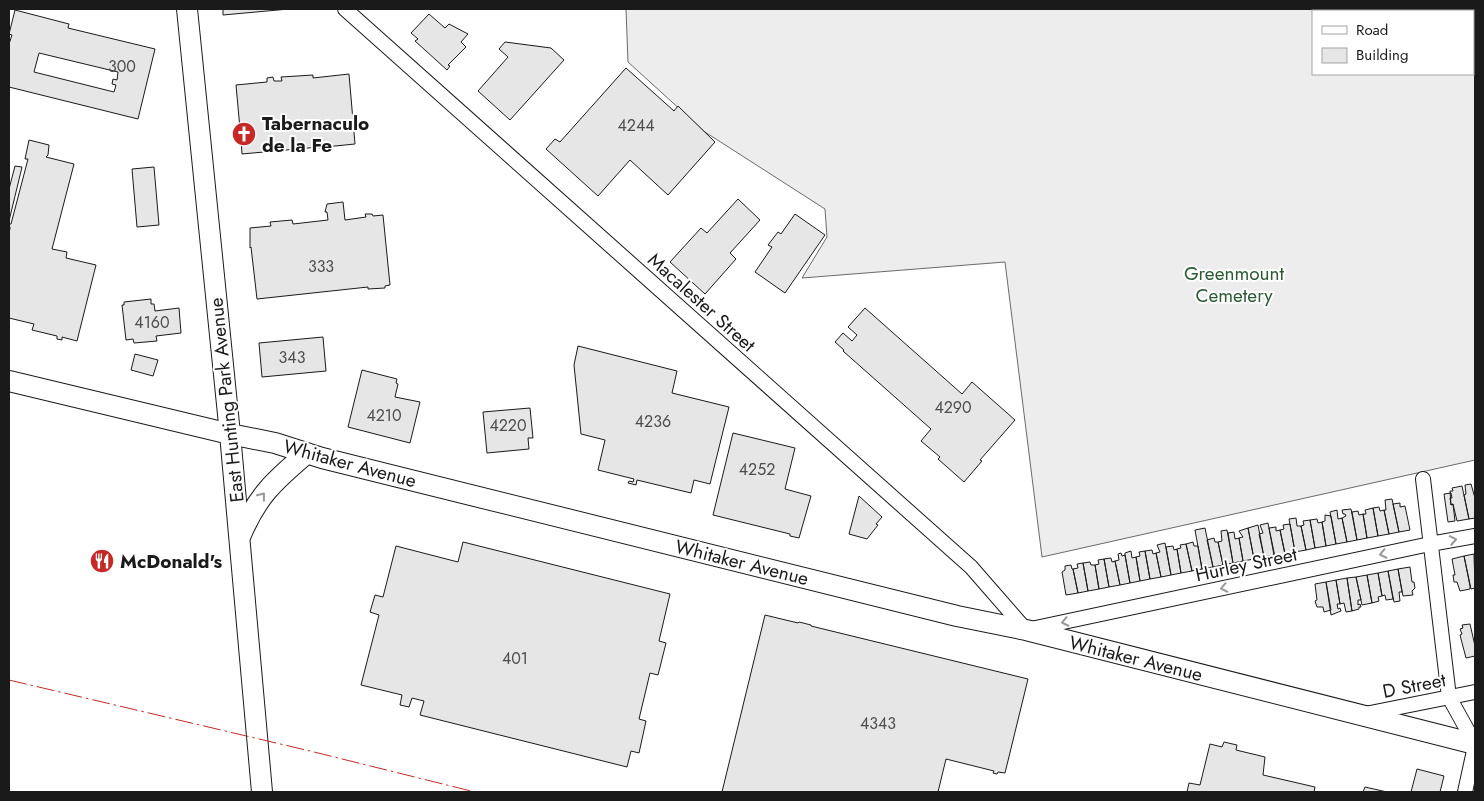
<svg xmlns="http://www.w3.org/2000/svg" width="1484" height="801" font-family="Jost,sans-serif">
	<rect width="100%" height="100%" fill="#fff"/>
	<path fill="#ededed" stroke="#6a6a6a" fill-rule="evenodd" d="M626 9H1475V460L1042 557 1005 262 802 278 827 237 825 209 705 132 628 62ZM1313 11H1473V74H1313Z"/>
	<path fill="#e6e6e6" stroke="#1a1a1a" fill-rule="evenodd" d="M223 9H289L223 15Z
		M15 10 69 24 68 28 155 49 138 119 9 87V44L12 35 9 34ZM39 53 118 72 117 80 113 79 112 84 116 85 114 92 34 72Z
		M429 14 445 28 449 24 468 34 461 42 466 47 448 65 450 66 447 70 415 41 418 39 411 33Z
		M505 42 551 48 564 60 510 120 478 91 508 57 499 49Z
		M626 68 674 111 678 106 715 142 668 195 630 160 598 196 546 149 555 139 560 142Z
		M349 74 355 144 325 147V148L320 149 319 147 242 154 241 139H239L238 129H240L236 85 267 82V78L273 77 274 81H282L281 77 313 75V78Z
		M29 140 49 145 48 155 46 157 74 164 52 249 67 252 66 258 96 265 77 341 62 337V340L57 339V336L32 330 34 324 9 318V234L10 228 9 224H11L28 159H25Z
		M15 166 22 167 9 221V189Z
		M154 167 159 225 137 227 132 169Z
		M738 199 760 220 730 253 736 259 705 294 670 262 701 228 707 233Z
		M343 202 345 220 366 217 365 214H372L373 216 383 215 390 285 385 286V288L368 289V287L257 299 251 247 250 248V228L271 226 270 222 292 220 293 224 328 220 327 212H325L327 204Z
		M795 214 825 235 785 293 755 272 772 247 768 245 778 232 781 234Z
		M151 299V304H154L155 311 179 308 181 333 156 336 157 341 134 343 133 339 126 340 122 305H124V302Z
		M865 308 962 394 972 382 1015 420 980 460 982 461 964 482 938 459 940 457 921 441 931 429 843 351 844 350 835 342 843 333 852 341 857 335 848 327Z
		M323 337 326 371 262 377 259 343Z
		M578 346 677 371 672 393 729 407 710 484 694 480 691 493 637 480 636 485 628 483 629 481 633 482 634 479 598 470 605 440 581 434 574 365Z
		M135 354 158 360 153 376 131 370Z
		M362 370 397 379 396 383 398 384 395 397 420 402 410 443 348 427Z
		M530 408 533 438H528L529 449 487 453 483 412Z
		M733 433 795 448 785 489 811 496 799 538 790 536V534L713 515Z
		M1471 484 1475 498V518L1469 519 1464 495 1466 494 1465 485Z
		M1462 486 1469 519 1457 521 1453 504 1451 505 1450 491H1453L1452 488Z
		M1451 493 1452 498H1450L1451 505 1453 504 1455 521 1448 522 1444 494Z
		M859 496 882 517 876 524 878 525 867 539 849 534Z
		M1392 499 1399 532 1389 534 1384 510H1386L1385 500Z
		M1400 503V507L1405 506 1410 530 1399 532 1393 504Z
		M1379 507 1380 511 1384 510 1389 534 1378 536 1373 508Z
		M1373 508 1378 536 1367 538 1363 514H1366L1365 510Z
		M1351 509 1357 540 1347 542 1342 518 1346 516 1345 514H1343L1342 510Z
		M1337 510 1338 519 1342 518 1347 542 1336 544 1330 512Z
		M1358 511 1359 515 1363 514 1367 538 1357 540 1352 512Z
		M1325 515 1331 516 1336 544 1326 546 1322 522 1325 521Z
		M1296 518 1297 526H1301L1306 550 1295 552 1289 519Z
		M1317 519 1318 523 1322 522 1326 546 1315 548 1310 520Z
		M1310 520 1315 548 1306 550 1301 526 1304 525 1303 521Z
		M1268 523 1274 555 1264 557 1259 534 1263 533 1260 525Z
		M1290 524 1295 552 1285 553 1280 530 1284 529 1283 525Z
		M1258 525 1264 557 1254 559 1248 528Z
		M1276 527V531L1280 530 1285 555 1275 557 1269 528Z
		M1205 528 1213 567 1202 569 1195 530Z
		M1248 528 1254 559 1243 561 1239 538 1243 537 1239 531Z
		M1227 530 1233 563 1223 565 1218 542 1222 541 1221 531Z
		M1234 532 1235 539 1239 538 1243 561 1233 563 1228 533Z
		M1214 538 1215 542H1218L1223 565 1213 567 1207 540Z
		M463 542 670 594 659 641 666 643 658 675 650 673 639 719 646 721 639 753 631 751 627 767 420 715 424 701 412 698 409 707 400 705 402 695 361 685 379 615 370 612 375 595 383 597 396 546 458 562Z
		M1193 542 1194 546H1198L1202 569 1192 571 1186 544Z
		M1165 543 1171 575 1161 577 1156 553 1160 552 1157 545Z
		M1186 544 1192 571 1181 573 1177 549 1181 548 1180 545Z
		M1173 546 1174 550 1177 549 1181 573 1171 575 1166 547Z
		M1152 550 1153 554 1156 553 1161 577 1150 579 1145 551Z
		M1131 551 1132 558 1136 557 1140 581 1130 583 1125 555V553Z
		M1145 551 1150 579 1140 581 1136 557 1140 556 1139 552Z
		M1121 553 1122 556 1125 555 1130 583 1120 585 1115 561 1119 560 1118 554Z
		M1474 554 1475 588 1471 589 1464 556Z
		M1464 556 1470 586V589L1460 591 1457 582H1454L1453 575H1455L1452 559Z
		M1111 558 1112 562 1115 561 1120 585 1109 587 1104 559Z
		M1104 559 1109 587 1099 589 1095 565 1099 564 1098 560Z
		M1090 562 1091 565H1095L1099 589 1088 591 1083 563Z
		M1083 563 1088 591 1078 593 1073 569 1078 568 1077 564Z
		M1071 565 1072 569H1073L1078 593 1066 595 1062 572 1065 570V566Z
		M1410 567 1412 582H1414L1415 588 1412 591 1413 595 1403 596 1398 569Z
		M1398 569 1402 592H1399L1400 601 1394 602 1388 571Z
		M1388 571 1393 599 1386 600 1385 595 1382 596 1378 573Z
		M1378 573 1382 596 1378 597 1379 601 1372 603 1367 575Z
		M1367 575 1372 603 1362 605 1356 577Z
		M1356 577 1361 600H1358V605L1360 604 1361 607H1359V609L1352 611 1347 578Z
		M1347 578 1352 611 1346 612 1344 603 1340 604 1336 580Z
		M1336 580 1340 604H1337L1338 609 1340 608 1341 611 1331 615 1326 582Z
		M1326 582 1331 610 1324 612 1323 607H1317L1315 601 1317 600 1315 584Z
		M765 615 798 623 799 622 811 625V626L1028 679 1005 773 998 772 997 774 993 773 994 771 946 759 938 792H722Z
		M1470 624 1475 646V656L1466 658 1460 635 1462 634 1460 629 1463 628 1462 625Z
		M1224 742 1237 745 1236 750 1265 757 1263 775 1315 787 1314 792H1187L1189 783 1200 785 1210 744 1222 747Z
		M1417 769 1444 776 1440 792H1411Z
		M1365 787 1387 792H1363Z"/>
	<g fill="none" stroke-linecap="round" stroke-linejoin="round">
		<g stroke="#1a1a1a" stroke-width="16">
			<path id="minor" d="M345 9 971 567 1026 630 1430 544 1475 536
				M1423 479 1449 697 1475 744
				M1365 714 1475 692
				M1465 792 1475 746"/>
		</g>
		<g stroke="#1a1a1a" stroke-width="22">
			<path id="secondary" d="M187 9 230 434 262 792
				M9 381 230 434 275 443 322 458 957 616 1026 630 1475 744
				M240 537C257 496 274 481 307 453"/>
		</g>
		<use href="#minor" stroke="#fff" stroke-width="14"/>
		<use href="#secondary" stroke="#fff" stroke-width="20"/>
		<path stroke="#c62828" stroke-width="1" stroke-dasharray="18 4 2.5 4" stroke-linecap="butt" d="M9 680 310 751 475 792"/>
	</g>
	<defs><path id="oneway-chevron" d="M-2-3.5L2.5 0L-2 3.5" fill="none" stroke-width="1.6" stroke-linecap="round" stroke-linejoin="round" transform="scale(1.25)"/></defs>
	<g stroke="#989898">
		<use href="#oneway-chevron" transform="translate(262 496) rotate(-52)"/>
		<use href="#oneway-chevron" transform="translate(1453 540) rotate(-10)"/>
		<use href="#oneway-chevron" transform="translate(1383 554) rotate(168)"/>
		<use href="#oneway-chevron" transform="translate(1224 588) rotate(168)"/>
		<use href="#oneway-chevron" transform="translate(1065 622) rotate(168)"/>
	</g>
	<defs>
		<g id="church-disc" transform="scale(1.25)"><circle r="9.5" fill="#c62828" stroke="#fff"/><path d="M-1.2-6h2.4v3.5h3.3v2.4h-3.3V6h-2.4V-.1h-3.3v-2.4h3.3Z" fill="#fff"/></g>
		<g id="restaurant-disc" transform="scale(1.25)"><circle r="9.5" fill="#c62828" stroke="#fff"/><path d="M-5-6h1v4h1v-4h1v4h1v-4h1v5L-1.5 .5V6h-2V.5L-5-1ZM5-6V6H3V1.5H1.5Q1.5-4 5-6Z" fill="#fff"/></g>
	</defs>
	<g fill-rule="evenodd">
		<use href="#church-disc" x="244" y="134"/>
		<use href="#restaurant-disc" x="102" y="561"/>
	</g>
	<g text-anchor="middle" stroke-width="4" stroke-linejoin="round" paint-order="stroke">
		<g font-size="16" fill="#4d4d4d">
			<text x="122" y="72">300</text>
			<text x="636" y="131">4244</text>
			<text x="321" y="272">333</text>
			<text x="152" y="328">4160</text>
			<text x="292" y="363">343</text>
			<text x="953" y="413">4290</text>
			<text x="384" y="421">4210</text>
			<text x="653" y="427">4236</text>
			<text x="508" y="431">4220</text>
			<text x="757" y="475">4252</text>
			<text x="515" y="664">401</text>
			<text x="878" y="729">4343</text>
		</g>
		<g font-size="19" font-weight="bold" fill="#1a1a1a" stroke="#fff" text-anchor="start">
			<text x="262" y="130">Tabernaculo<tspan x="262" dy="22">de la Fe</tspan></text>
			<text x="120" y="568">McDonald's</text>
		</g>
		<g font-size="19" fill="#2b5a34" stroke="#fff">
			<text x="1234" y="280">Greenmount<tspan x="1234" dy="22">Cemetery</tspan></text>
		</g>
		<g font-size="19" fill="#1a1a1a" stroke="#fff">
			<text transform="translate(702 302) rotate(42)" y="7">Macalester Street</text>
			<text transform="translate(226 400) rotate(-96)" y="7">East Hunting Park Avenue</text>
			<text transform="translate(350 463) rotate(15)" y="7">Whitaker Avenue</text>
			<text transform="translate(742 562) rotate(14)" y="7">Whitaker Avenue</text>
			<text transform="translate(1246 564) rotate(-12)" y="7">Hurley Street</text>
			<text transform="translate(1136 658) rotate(14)" y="7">Whitaker Avenue</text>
			<text transform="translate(1414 685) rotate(-11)" y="7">D Street</text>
		</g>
	</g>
	<rect width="1484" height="801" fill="none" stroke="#1a1a1a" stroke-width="20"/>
	<rect x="1312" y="10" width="162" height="65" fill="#ffffff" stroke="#a3a3a3"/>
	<rect x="1322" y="26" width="25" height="8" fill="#ffffff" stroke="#a3a3a3"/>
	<text x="1356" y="35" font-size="15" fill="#1a1a1a">Road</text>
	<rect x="1322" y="48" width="25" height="15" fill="#e6e6e6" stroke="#a3a3a3"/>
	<text x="1356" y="60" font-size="15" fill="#1a1a1a">Building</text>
</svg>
